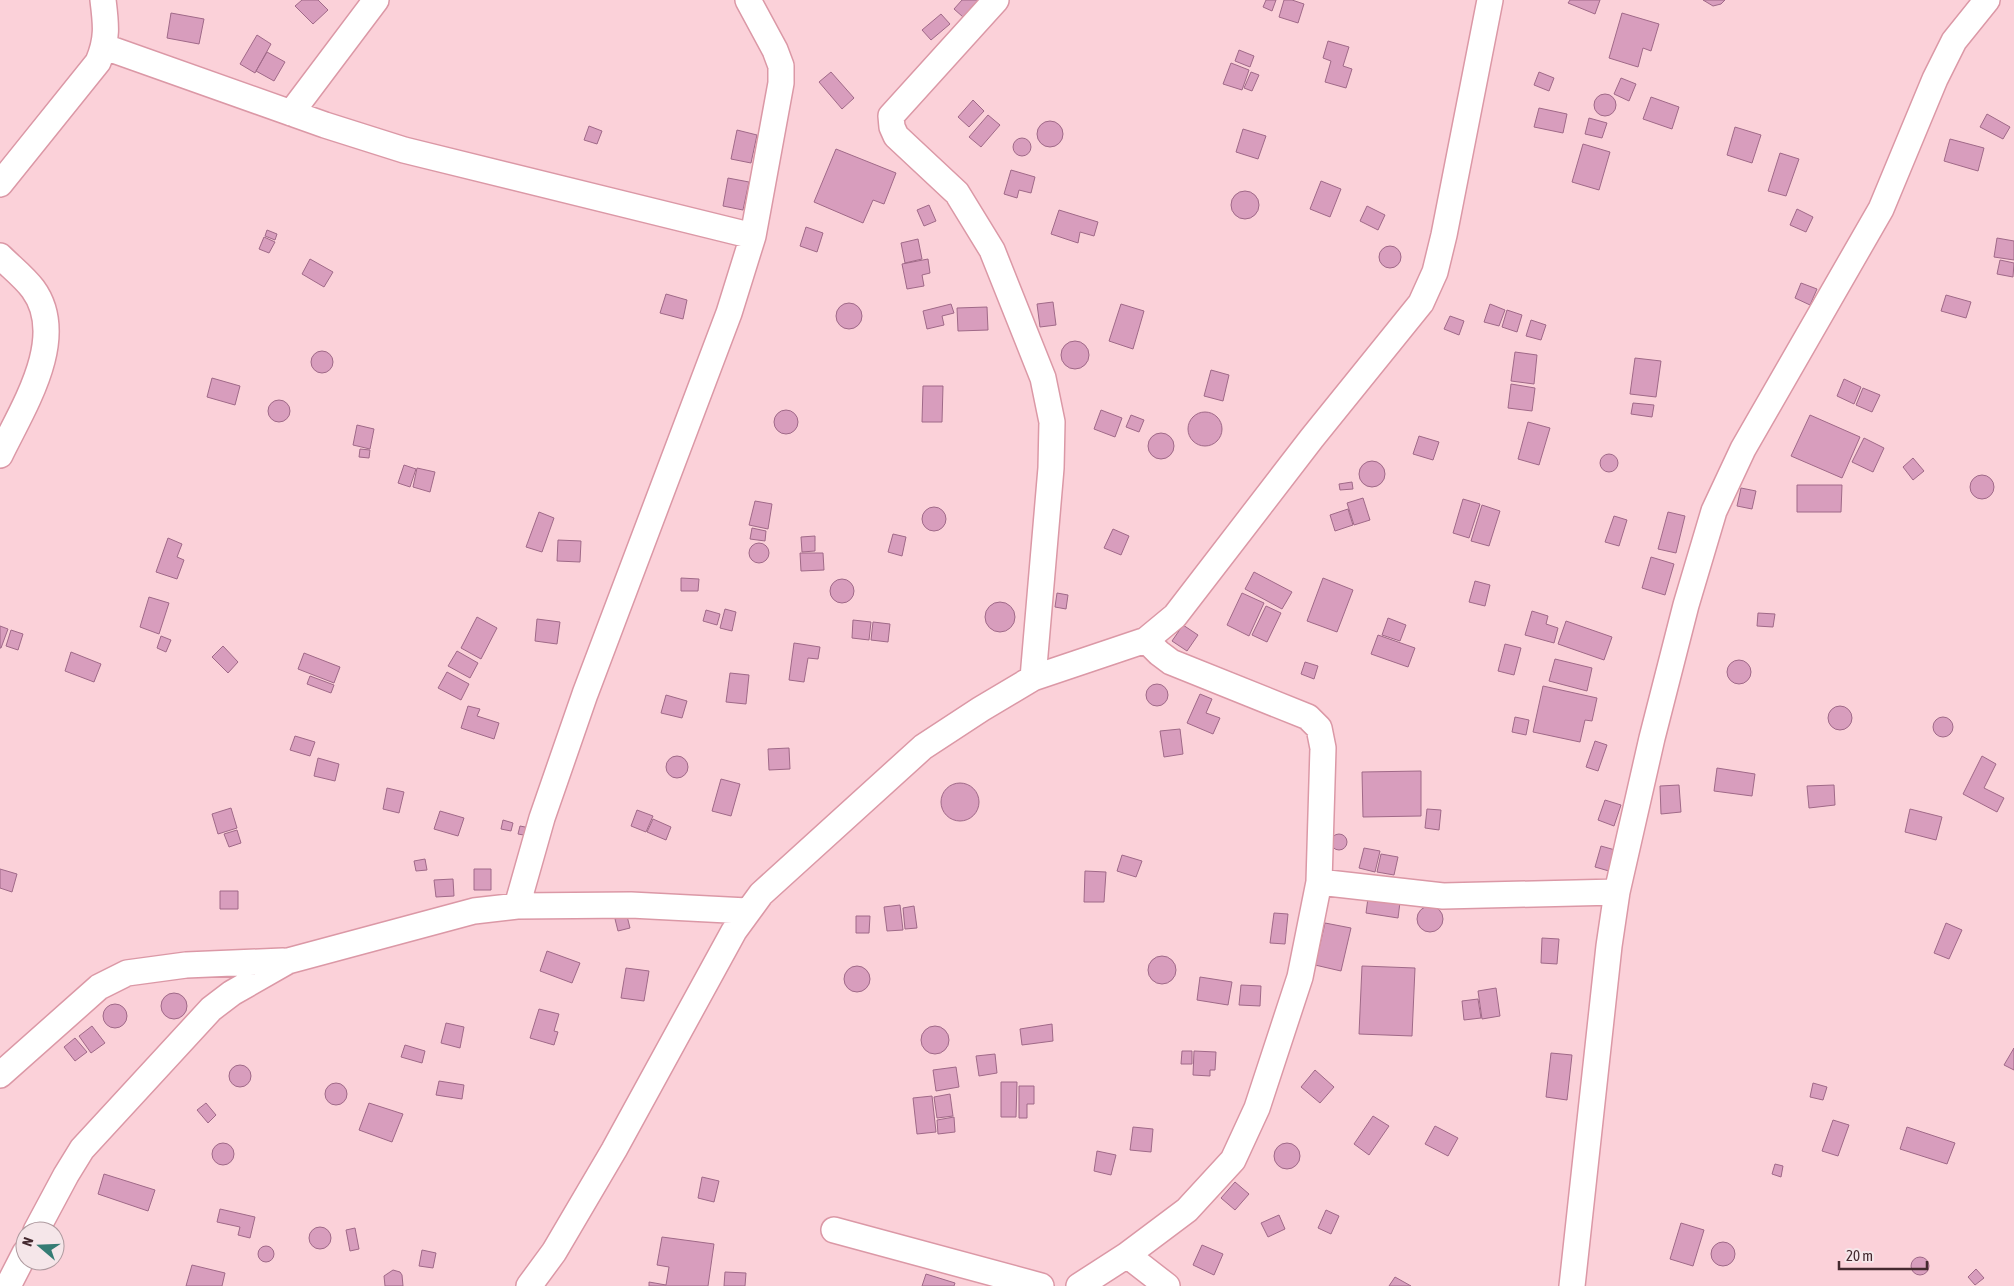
<svg xmlns="http://www.w3.org/2000/svg" width="2014" height="1286" font-family="'Asap Condensed',sans-serif">
	<rect width="100%" height="100%" fill="#fbd1d9"/>
	<path fill="#d89dbd" stroke="#a06988" d="M302 0H318L328 10 313 24 295 6Z
		M962 0H978L963 17 954 9Z
		M1266 0H1276L1272 11 1263 7Z
		M1284 0H1292L1304 4 1298 23 1279 17Z
		M1570 0H1600L1595 14 1568 3Z
		M1703 0H1725L1721 4 1713 6Z
		M171 13 204 19 199 44 167 38Z
		M1622 13 1659 24 1651 51 1643 48 1638 67 1609 58Z
		M941 14 950 24 931 40 922 30Z
		M257 35 271 44 255 73 240 64Z
		M1328 41 1349 47 1343 66 1352 69 1346 88 1325 82 1331 61 1323 58Z
		M1239 50 1254 56 1250 67 1235 61Z
		M267 52 285 62 274 81 256 71Z
		M1231 63 1249 70 1242 90 1223 84Z
		M831 72 854 98 842 109 819 82Z
		M1251 72 1259 75 1252 91 1244 88Z
		M1539 72 1554 78 1549 91 1534 85Z
		M1621 78 1636 84 1629 101 1614 94Z
		M1594 105a11 11 0 1 1 22 0a11 11 0 1 1-22 0Z
		M1651 97 1679 107 1672 129 1643 119Z
		M973 100 984 111 969 127 958 117Z
		M1539 108 1567 114 1563 133 1534 127Z
		M1987 114 2010 127 2003 139 1980 127Z
		M988 115 1000 125 981 147 969 137Z
		M1589 118 1607 123 1602 138 1585 134Z
		M1037 134a13 13 0 1 1 26 0a13 13 0 1 1-26 0Z
		M589 126 602 131 597 144 584 140Z
		M1735 127 1761 135 1752 163 1727 155Z
		M1243 129 1266 136 1258 159 1236 152Z
		M737 130 757 135 751 163 731 159Z
		M1013 147a9 9 0 1 1 18 0a9 9 0 1 1-18 0Z
		M1950 139 1984 148 1978 171 1944 161Z
		M1583 144 1610 152 1599 190 1572 182Z
		M836 149 896 173 884 204 873 200 863 223 814 202Z
		M1780 153 1799 159 1786 196 1768 191Z
		M1011 170 1035 177 1031 193 1019 190 1017 198 1004 194Z
		M728 178 749 182 743 210 723 206Z
		M1321 181 1341 189 1330 217 1310 209Z
		M1231 205a14 14 0 1 1 28 0a14 14 0 1 1-28 0Z
		M929 205 936 221 924 226 917 210Z
		M1367 206 1385 215 1378 230 1360 221Z
		M1797 209 1813 217 1806 232 1790 225Z
		M1059 210 1098 222 1094 236 1080 232 1078 243 1051 234Z
		M806 227 823 233 817 252 800 246Z
		M267 230 277 234 275 240 265 236Z
		M264 237 275 242 269 253 259 249Z
		M1997 238 2014 241V260L1994 257Z
		M918 239 922 259 905 263 901 243Z
		M1379 257a11 11 0 1 1 22 0a11 11 0 1 1-22 0Z
		M310 259 333 272 324 287 302 274Z
		M928 259 930 273 922 275 924 286 907 289 902 264Z
		M2000 260 2014 263 2013 277 1997 274Z
		M1801 283 1817 289 1810 305 1795 298Z
		M666 294 687 300 683 319 660 313Z
		M1946 295 1971 302 1966 318 1941 311Z
		M1053 302 1056 325 1040 327 1037 304Z
		M836 316a13 13 0 1 1 26 0a13 13 0 1 1-26 0Z
		M951 304 954 313 942 316 944 325 927 329 923 311Z
		M1121 304 1144 311 1133 349 1109 341Z
		M1490 304 1505 310 1499 326 1484 322Z
		M987 307 988 330 958 331 957 308Z
		M1507 310 1522 315 1517 332 1502 327Z
		M1450 316 1464 321 1459 335 1444 329Z
		M1531 320 1546 325 1541 340 1526 336Z
		M1061 355a14 14 0 1 1 28 0a14 14 0 1 1-28 0Z
		M311 362a11 11 0 1 1 22 0a11 11 0 1 1-22 0Z
		M1515 352 1537 355 1534 384 1511 381Z
		M1635 358 1661 361 1656 397 1630 394Z
		M1211 370 1229 375 1223 401 1204 396Z
		M212 378 240 386 235 405 207 397Z
		M1844 379 1861 387 1854 404 1837 396Z
		M1511 384 1535 388 1532 411 1508 408Z
		M923 386H943L942 422H922Z
		M1863 388 1880 395 1872 412 1856 405Z
		M268 411a11 11 0 1 1 22 0a11 11 0 1 1-22 0Z
		M1633 403 1654 405 1652 417 1631 414Z
		M774 422a12 12 0 1 1 24 0a12 12 0 1 1-24 0Z
		M1101 410 1122 418 1115 437 1094 429Z
		M1188 429a17 17 0 1 1 34 0a17 17 0 1 1-34 0Z
		M1131 415 1144 420 1139 432 1126 427Z
		M1810 415 1860 437 1842 478 1791 456Z
		M1528 422 1550 428 1539 465 1518 459Z
		M357 425 374 429 370 449 353 445Z
		M1148 446a13 13 0 1 1 26 0a13 13 0 1 1-26 0Z
		M1419 436 1439 442 1433 460 1413 454Z
		M1864 438 1884 448 1873 472 1852 462Z
		M360 449 370 450 369 458 359 457Z
		M1600 463a9 9 0 1 1 18 0a9 9 0 1 1-18 0Z
		M1913 458 1924 471 1913 480 1903 467Z
		M1359 474a13 13 0 1 1 26 0a13 13 0 1 1-26 0Z
		M404 465 416 469 410 487 398 483Z
		M417 468 435 472 430 492 413 487Z
		M1970 487a12 12 0 1 1 24 0a12 12 0 1 1-24 0Z
		M1352 482 1353 489 1340 490 1339 484Z
		M1797 485H1842L1841 512H1797Z
		M1741 488 1756 491 1752 509 1737 506Z
		M1363 498 1370 520 1354 525 1347 503Z
		M1463 499 1480 504 1469 538 1453 533Z
		M755 501 772 504 768 529 749 525Z
		M1482 505 1500 511 1489 546 1471 541Z
		M922 519a12 12 0 1 1 24 0a12 12 0 1 1-24 0Z
		M1348 509 1353 525 1335 531 1330 515Z
		M539 512 554 518 542 552 526 547Z
		M1668 512 1685 516 1676 553 1658 549Z
		M1614 516 1627 520 1619 546 1605 542Z
		M752 528 766 531 765 541 750 539Z
		M1113 529 1129 536 1121 555 1104 548Z
		M893 534 906 537 902 556 888 552Z
		M815 536V551L802 552 801 537Z
		M168 538 182 544 177 557 184 560 177 579 156 572Z
		M558 540 581 541 580 562 557 561Z
		M749 553a10 10 0 1 1 20 0a10 10 0 1 1-20 0Z
		M800 553H823L824 570 801 571Z
		M1651 557 1674 564 1665 595 1642 588Z
		M1254 572 1292 592 1282 609 1245 589Z
		M681 578 699 579 698 591H681Z
		M1323 578 1353 590 1337 632 1307 621Z
		M830 591a12 12 0 1 1 24 0a12 12 0 1 1-24 0Z
		M1475 581 1490 585 1485 606 1469 602Z
		M1057 593 1068 595 1066 609 1055 607Z
		M1242 593 1264 603 1249 636 1227 625Z
		M149 597 169 603 159 634 140 627Z
		M985 617a15 15 0 1 1 30 0a15 15 0 1 1-30 0Z
		M1266 606 1281 613 1267 642 1252 635Z
		M725 609 736 612 732 631 720 628Z
		M706 610 720 614 717 625 703 621Z
		M1532 611 1548 616 1546 624 1558 628 1554 643 1525 635Z
		M1758 613 1775 614 1773 627 1757 626Z
		M477 617 497 628 481 659 461 648Z
		M1388 618 1406 625 1400 641 1382 635Z
		M537 619 560 622 557 644 535 641Z
		M853 620 871 622 869 640 852 638Z
		M1566 621 1612 637 1604 660 1558 644Z
		M873 622 890 624 888 642 871 640Z
		M1183 625 1198 635 1187 651 1172 641Z
		M0 626 8 629 1 648H0Z
		M11 630 23 634 18 650 6 646Z
		M1378 635 1415 648 1408 667 1371 654Z
		M161 636 171 640 166 652 157 648Z
		M794 643 820 647 818 659 808 658 804 682 789 680Z
		M1505 644 1521 648 1514 675 1498 671Z
		M223 646 238 662 228 673 212 657Z
		M457 651 478 663 470 678 448 666Z
		M71 652 101 664 94 682 65 671Z
		M304 653 340 667 334 683 298 669Z
		M1555 659 1592 668 1587 691 1549 681Z
		M1727 672a12 12 0 1 1 24 0a12 12 0 1 1-24 0Z
		M1305 662 1318 666 1314 679 1301 674Z
		M447 672 469 684 461 700 438 688Z
		M730 673 749 675 746 704 726 702Z
		M310 676 334 685 331 693 307 684Z
		M1146 695a11 11 0 1 1 22 0a11 11 0 1 1-22 0Z
		M1543 686 1597 698 1592 721 1585 720 1580 742 1533 732Z
		M1200 694 1212 699 1206 713 1220 718 1213 734 1187 723Z
		M666 695 687 701 682 718 661 713Z
		M468 706 480 709 477 716 499 723 494 739 461 728Z
		M1828 718a12 12 0 1 1 24 0a12 12 0 1 1-24 0Z
		M1933 727a10 10 0 1 1 20 0a10 10 0 1 1-20 0Z
		M1515 717 1529 720 1526 735 1512 732Z
		M1180 729 1183 754 1164 757 1160 731Z
		M295 736 315 742 310 756 290 750Z
		M1595 741 1607 745 1598 771 1586 767Z
		M789 748 790 769 769 770 768 749Z
		M1982 756 1996 764 1984 788 2004 798 1997 812 1963 794Z
		M666 767a11 11 0 1 1 22 0a11 11 0 1 1-22 0Z
		M318 758 339 764 335 781 314 776Z
		M1717 768 1755 774 1752 796 1714 791Z
		M1421 771V816L1363 817 1362 772Z
		M721 779 740 784 731 816 712 811Z
		M941 802a19 19 0 1 1 38 0a19 19 0 1 1-38 0Z
		M1679 785 1681 812 1661 814 1660 786Z
		M1834 785 1835 805 1809 808 1807 786Z
		M387 788 404 792 399 813 383 809Z
		M1605 800 1621 805 1614 826 1598 820Z
		M231 808 237 828 218 834 212 814Z
		M1427 809 1441 810 1439 830 1425 828Z
		M1910 809 1942 817 1936 840 1905 832Z
		M637 810 653 816 646 832 631 826Z
		M440 811 464 818 458 836 434 829Z
		M653 819 671 827 666 840 647 832Z
		M503 820 513 823 511 831 501 829Z
		M520 826 530 828 529 836 518 834Z
		M237 830 241 843 229 847 224 834Z
		M1331 842a8 8 0 1 1 16 0a8 8 0 1 1-16 0Z
		M1601 846 1615 850 1609 871 1595 867Z
		M1364 848 1380 851 1375 872 1359 868Z
		M1381 854 1398 857 1394 875 1377 872Z
		M1122 855 1142 861 1136 877 1117 871Z
		M425 859 427 870 416 871 414 861Z
		M0 869 17 874 12 892 0 888Z
		M474 869H491V890H474Z
		M1085 871 1106 872 1104 902H1084Z
		M453 879 454 896 436 897 434 880Z
		M220 891H238V909H220Z
		M1368 898 1400 902 1398 918 1366 913Z
		M900 905 903 930 887 931 884 907Z
		M1417 919a13 13 0 1 1 26 0a13 13 0 1 1-26 0Z
		M914 906 917 928 905 929 903 908Z
		M1274 913 1288 914 1285 944 1270 943Z
		M627 916 630 928 618 931 615 919Z
		M856 916H870L869 933H856Z
		M1325 923 1351 928 1341 971 1315 965Z
		M1946 923 1962 930 1949 959 1934 953Z
		M1542 938 1559 939 1557 964 1541 963Z
		M547 951 580 963 572 983 540 971Z
		M1148 970a14 14 0 1 1 28 0a14 14 0 1 1-28 0Z
		M1362 966 1415 968 1412 1036 1359 1034Z
		M844 979a13 13 0 1 1 26 0a13 13 0 1 1-26 0Z
		M626 968 649 971 644 1001 621 998Z
		M1200 977 1232 982 1228 1005 1197 1000Z
		M1241 985 1261 986 1260 1006 1239 1005Z
		M1496 988 1500 1016 1482 1019 1478 991Z
		M161 1006a13 13 0 1 1 26 0a13 13 0 1 1-26 0Z
		M1478 999 1481 1018 1464 1020 1462 1001Z
		M103 1016a12 12 0 1 1 24 0a12 12 0 1 1-24 0Z
		M539 1009 559 1014 554 1031 558 1032 554 1045 530 1038Z
		M446 1023 464 1027 460 1048 441 1043Z
		M1052 1024 1053 1041 1022 1045 1020 1029Z
		M921 1040a14 14 0 1 1 28 0a14 14 0 1 1-28 0Z
		M92 1026 105 1043 91 1053 79 1036Z
		M75 1038 87 1052 75 1061 64 1047Z
		M405 1045 425 1051 422 1063 401 1057Z
		M2014 1048V1070L2004 1065Z
		M1182 1051H1192V1064H1181Z
		M1194 1051 1216 1052 1215 1070H1210V1076L1193 1075Z
		M1551 1053 1572 1055 1567 1100 1546 1097Z
		M995 1054 997 1073 979 1076 976 1056Z
		M229 1076a11 11 0 1 1 22 0a11 11 0 1 1-22 0Z
		M956 1067 959 1087 936 1091 933 1070Z
		M1315 1070 1334 1087 1320 1103 1301 1087Z
		M439 1081 464 1085 462 1099 436 1095Z
		M1001 1082H1017L1016 1117H1001Z
		M325 1094a11 11 0 1 1 22 0a11 11 0 1 1-22 0Z
		M1813 1083 1827 1087 1823 1100 1810 1097Z
		M1019 1086H1034V1104H1027V1118H1019Z
		M950 1094 953 1116 937 1118 934 1097Z
		M932 1096 936 1132 917 1134 913 1098Z
		M206 1103 216 1115 208 1123 197 1110Z
		M369 1103 403 1114 392 1142 359 1130Z
		M1373 1116 1389 1126 1369 1155 1354 1144Z
		M954 1117 955 1132 938 1134 937 1120Z
		M1833 1120 1849 1125 1838 1156 1822 1151Z
		M1435 1126 1458 1138 1448 1156 1425 1144Z
		M1133 1127 1153 1129 1151 1152 1130 1150Z
		M1907 1127 1955 1143 1947 1164 1900 1149Z
		M212 1154a11 11 0 1 1 22 0a11 11 0 1 1-22 0Z
		M1274 1156a13 13 0 1 1 26 0a13 13 0 1 1-26 0Z
		M1097 1151 1116 1155 1111 1175 1094 1171Z
		M1775 1164 1783 1166 1781 1177 1772 1174Z
		M104 1174 155 1190 148 1211 98 1194Z
		M702 1177 719 1181 714 1202 698 1198Z
		M1235 1182 1249 1194 1235 1210 1221 1198Z
		M220 1209 255 1217 250 1238 238 1235 240 1227 217 1222Z
		M1326 1210 1339 1216 1331 1234 1318 1228Z
		M1279 1215 1285 1229 1268 1237 1261 1223Z
		M1681 1223 1704 1230 1693 1266 1670 1259Z
		M309 1238a11 11 0 1 1 22 0a11 11 0 1 1-22 0Z
		M355 1228 359 1249 350 1251 346 1230Z
		M662 1237 714 1244 708 1286H649V1282L666 1285 669 1267 657 1265Z
		M1711 1254a12 12 0 1 1 24 0a12 12 0 1 1-24 0Z
		M1202 1245 1223 1254 1214 1275 1193 1265Z
		M258 1254a8 8 0 1 1 16 0a8 8 0 1 1-16 0Z
		M422 1250 436 1253 433 1268 419 1266Z
		M1911 1266a9 9 0 1 1 18 0a9 9 0 1 1-18 0Z
		M192 1265 225 1273 222 1286H186Z
		M1976 1269 1984 1278 1975 1285 1968 1277Z
		M393 1270 400 1272 402 1275 403 1286H385L384 1276Z
		M725 1272 746 1273 745 1286H724Z
		M926 1274 955 1283 954 1286H922Z
		M1395 1277 1411 1286H1389Z"/>
	<g fill="none" stroke-linecap="round" stroke-linejoin="round">
		<g stroke="#db98a6" stroke-width="28">
			<path id="street" d="M996 0 891 116 892 127 896 136 957 193 992 250 1043 378 1052 422 1051 468 1033 678
				M105 47 325 125 404 150 753 236
				M291 113 376 0
				M0 184 98 62C108 39 106 24 103 0
				M0 256C11 267 24 277 33 289 69 338 22 409 0 455
				M1319 882 1443 896 1617 892
				M517 906 542 818 585 694 729 313 753 236 781 83V66L775 50 748 0
				M0 1075 99 987 127 973 186 965 283 961
				M834 1230 1041 1286
				M36 1231 66 1175 82 1149 211 1009 232 993 288 961 474 911 517 906 631 905 747 911
				M1127 1255 1187 1210 1233 1160 1257 1108 1300 977 1319 882 1323 748 1319 728 1308 717 1171 662 1159 653 1146 640
				M8 1286 25 1253
				M529 1286 554 1252 614 1150 734 931 761 894 923 747 981 709 1033 678 1146 640 1175 616 1312 438 1421 303 1435 272 1444 235 1490 0
				M1079 1286 1127 1255 1167 1286
				M1572 1286 1609 946 1617 892 1652 738 1686 605 1714 511 1743 449 1881 209 1935 79 1954 41 1987 0"/>
		</g>
		<use href="#street" stroke="#fff" stroke-width="25"/>
	</g>
	<g transform="translate(40 1246) rotate(289)"><circle r="24" fill="#f5e6e9" stroke="#ae9a9f"/>
	<path d="M0-4L9 19L0 12L-9 19Z" fill="#357c74"/>
	<text y="-8" font-size="14" font-weight="bold" text-anchor="middle" fill="#44292f">N</text>
	</g>
	<path d="M1839 1261v8h88v-8" fill="none" stroke="#44292f" stroke-width="2.5"/>
	<text x="1846" y="1261" font-size="15" fill="#44292f" stroke="#f5e6e9" stroke-width="4" paint-order="stroke">20 m</text>
</svg>
